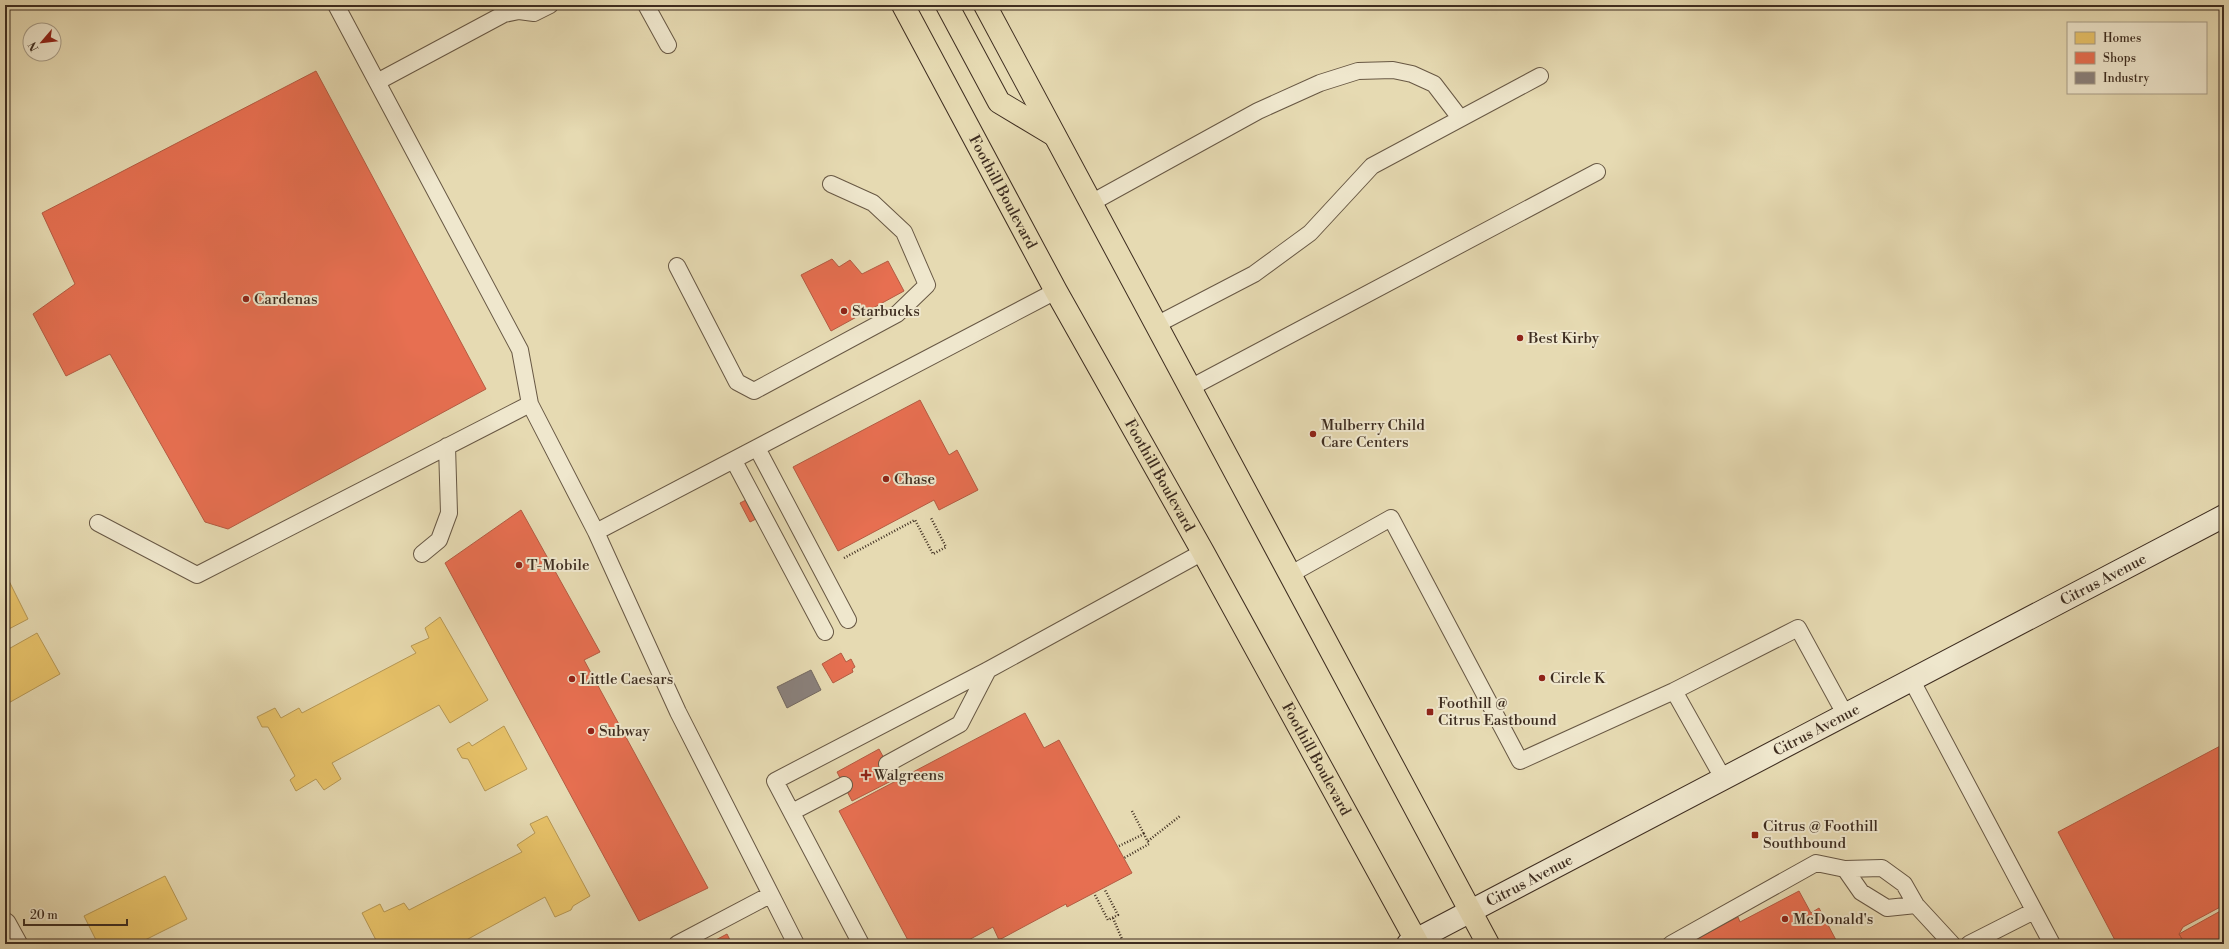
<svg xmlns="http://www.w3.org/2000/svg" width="2229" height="949" font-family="'Libre Bodoni',serif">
	<rect width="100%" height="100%" fill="#e6dab2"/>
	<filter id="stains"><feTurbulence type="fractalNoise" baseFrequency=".005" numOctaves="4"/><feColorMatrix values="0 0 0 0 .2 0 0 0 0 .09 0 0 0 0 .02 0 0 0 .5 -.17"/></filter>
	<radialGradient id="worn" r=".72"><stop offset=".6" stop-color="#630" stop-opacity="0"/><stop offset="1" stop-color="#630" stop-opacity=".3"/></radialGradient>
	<path fill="#e9c46a" stroke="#b69754" d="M7 577 28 619 5 631V578Z
		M440 617 488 700 450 723 439 705 332 763 341 779 324 790 316 779 296 791 290 780 295 776 268 727H262L257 717 275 708 281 718 299 708 302 713 416 653 411 646 429 638 425 628Z
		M37 633 60 674 5 705V651Z
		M504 726 527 769 485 791 468 759 462 758 457 749 469 742 472 746Z
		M547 816 590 896 573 906 571 910 555 917 545 897 459 944H378L362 913 380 904 384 912 404 903 409 910 522 852 517 845 535 833 530 824Z
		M165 876 187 919 137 944H98L84 916Z"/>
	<path fill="#e76f51" stroke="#b45b42" d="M316 71 486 389 228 529 205 522 110 354 66 376 33 314 75 284 42 213Z
		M832 259 839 267 850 260 862 274 888 261 904 291 831 331 801 275Z
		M920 400 949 455 957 450 978 490 939 510 934 500 838 551 793 467Z
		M750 498 760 517 750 522 740 503Z
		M521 510 600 652 584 660 708 888 639 921 445 563Z
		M841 653 846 662 851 659 855 667 852 669 853 672 833 683 822 664Z
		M1025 713 1044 748 1059 740 1132 873 1067 907 1066 904 999 940 993 927 961 944H910L839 811Z
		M2224 744V905L2183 927 2179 934 2185 944H2117L2058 832Z
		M879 749 895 779 852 801 837 772Z
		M1799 891 1811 913 1819 908 1836 940 1830 944H1687L1738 917 1740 922Z
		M2224 909V944H2185L2179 934Z
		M727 934 732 944H708Z"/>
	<path fill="#8a817c" stroke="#736860" d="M811 670 821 690 787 708 777 687Z"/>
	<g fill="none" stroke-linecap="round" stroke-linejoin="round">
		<g stroke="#685844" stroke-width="18">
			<path id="lane" d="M336 5 520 350 530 404
				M646 5 668 45
				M377 82 504 14 519 11 534 13 550 5
				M1091 203 1258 111 1320 83 1358 71 1393 70 1412 74 1434 84 1460 118
				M677 266 737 382 754 391 897 314 927 285 904 232 873 203 831 184
				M1156 325 1254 274 1310 233 1372 166 1540 76
				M1190 388 1597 172
				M757 448 848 620
				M734 461 825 632
				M98 523 197 575 530 404 596 532
				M422 554 439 540 449 513 447 446
				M1291 574 1391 518 1520 761 1674 691
				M1911 679 2052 944
				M887 764 960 724 988 670
				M1723 778 1674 691 1798 628 1845 714
				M792 812 844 785
				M1845 869 1861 892 1887 908 1916 905
				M677 944 770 895
				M796 944 678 712 596 532 1056 291
				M861 944 775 781 988 670 1203 552
				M1671 944 1816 863 1845 869 1882 868 1904 884 1916 905 1952 944
				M1969 944 2034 911"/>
		</g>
		<g stroke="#685844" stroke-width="24">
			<path id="street" d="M5 924 16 944"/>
		</g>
		<g stroke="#3e2d20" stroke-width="24">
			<g id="secondary">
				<path id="s1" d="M1408 944 2224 516"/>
			</g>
		</g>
		<g stroke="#3e2d20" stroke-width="24">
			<g id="primary">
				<path id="s2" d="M903 5 1056 291 1203 552 1418 944"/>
				<path d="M947 5 999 102 1054 135"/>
				<path d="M985 5 1488 944"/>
			</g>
		</g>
		<path stroke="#3e2d20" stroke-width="2.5" stroke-dasharray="1 2" stroke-linecap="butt" d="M844 558 915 520 933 554 946 547 931 518
			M1132 811 1144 834
			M1148 841 1180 816
			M1119 846 1144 834 1149 844 1124 858
			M1095 895 1108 920 1118 915 1105 890
			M1113 918 1124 944"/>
		<use href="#lane" stroke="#efe7cd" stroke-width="16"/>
		<use href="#street" stroke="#efe7cd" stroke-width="22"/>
		<use href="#secondary" stroke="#efe7cd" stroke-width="22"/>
		<use href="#primary" stroke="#e6dab2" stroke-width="22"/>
	</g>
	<g fill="#8f2418" stroke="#efe7cd" stroke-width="1.5">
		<circle cx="246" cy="299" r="4"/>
		<circle cx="844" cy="311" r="4"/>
		<circle cx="1520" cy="338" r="4"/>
		<circle cx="1313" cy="434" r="4"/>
		<circle cx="886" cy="479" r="4"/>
		<circle cx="519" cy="565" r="4"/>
		<circle cx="1542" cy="678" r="4"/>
		<circle cx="572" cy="679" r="4"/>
		<rect x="1426" y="708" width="8" height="8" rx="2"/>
		<circle cx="591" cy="731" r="4"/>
		<path d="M864 769h4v4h4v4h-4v4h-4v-4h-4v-4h4z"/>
		<rect x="1751" y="831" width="8" height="8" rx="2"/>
		<circle cx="1785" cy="919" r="4"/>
	</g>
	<g text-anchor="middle" stroke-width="4" stroke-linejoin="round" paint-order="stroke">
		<g font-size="15" fill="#3e2d20" stroke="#efe7cd">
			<text dy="5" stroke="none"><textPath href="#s2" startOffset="212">Foothill Boulevard</textPath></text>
			<text dy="5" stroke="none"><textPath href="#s2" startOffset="536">Foothill Boulevard</textPath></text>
			<text dy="5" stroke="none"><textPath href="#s1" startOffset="785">Citrus Avenue</textPath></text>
			<text dy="5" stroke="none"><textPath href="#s1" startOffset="461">Citrus Avenue</textPath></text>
			<text dy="5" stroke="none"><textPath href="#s2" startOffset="860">Foothill Boulevard</textPath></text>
			<text dy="5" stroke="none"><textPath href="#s1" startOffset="137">Citrus Avenue</textPath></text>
		</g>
		<g font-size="15" fill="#3e2d20" stroke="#efe7cd" text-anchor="start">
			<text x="254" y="304">Cardenas</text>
			<text x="852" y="316">Starbucks</text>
			<text x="1528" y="343">Best Kirby</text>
			<text x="1321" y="430">Mulberry Child<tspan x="1321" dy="17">Care Centers</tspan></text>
			<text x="894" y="484">Chase</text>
			<text x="527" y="570">T-Mobile</text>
			<text x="1550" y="683">Circle K</text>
			<text x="580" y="684">Little Caesars</text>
			<text x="1438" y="708">Foothill @<tspan x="1438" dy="17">Citrus Eastbound</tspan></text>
			<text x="599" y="736">Subway</text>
			<text x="874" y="780">Walgreens</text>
			<text x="1763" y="831">Citrus @ Foothill<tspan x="1763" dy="17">Southbound</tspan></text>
			<text x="1793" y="924">McDonald's</text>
		</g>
	</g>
	<rect width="2229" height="949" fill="none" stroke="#e6dab2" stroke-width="20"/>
	<rect x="6" y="6" width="2217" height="937" fill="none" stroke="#3e2d20" stroke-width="2"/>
	<rect x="10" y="10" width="2209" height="929" fill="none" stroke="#3e2d20"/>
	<rect x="2067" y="22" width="140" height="72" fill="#efe7cd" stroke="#a89d88"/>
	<rect x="2075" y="32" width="20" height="12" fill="#e9c46a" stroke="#a89d88"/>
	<text x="2103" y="42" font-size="12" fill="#3e2d20">Homes</text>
	<rect x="2075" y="52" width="20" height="12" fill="#e76f51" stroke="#a89d88"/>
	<text x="2103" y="62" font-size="12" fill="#3e2d20">Shops</text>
	<rect x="2075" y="72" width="20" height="12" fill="#8a817c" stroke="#a89d88"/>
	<text x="2103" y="82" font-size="12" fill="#3e2d20">Industry</text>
	<g transform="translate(42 42) rotate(242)"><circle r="19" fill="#efe7cd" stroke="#a89d88"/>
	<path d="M0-3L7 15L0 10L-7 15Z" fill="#8f2418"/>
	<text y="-6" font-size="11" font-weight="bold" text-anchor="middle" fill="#3e2d20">N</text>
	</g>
	<path d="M24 919v6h103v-6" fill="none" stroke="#3e2d20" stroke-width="2"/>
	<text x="30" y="919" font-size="12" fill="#3e2d20" stroke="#efe7cd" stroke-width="3" paint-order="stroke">20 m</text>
	<rect width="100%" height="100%" filter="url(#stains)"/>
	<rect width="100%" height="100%" fill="url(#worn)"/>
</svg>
